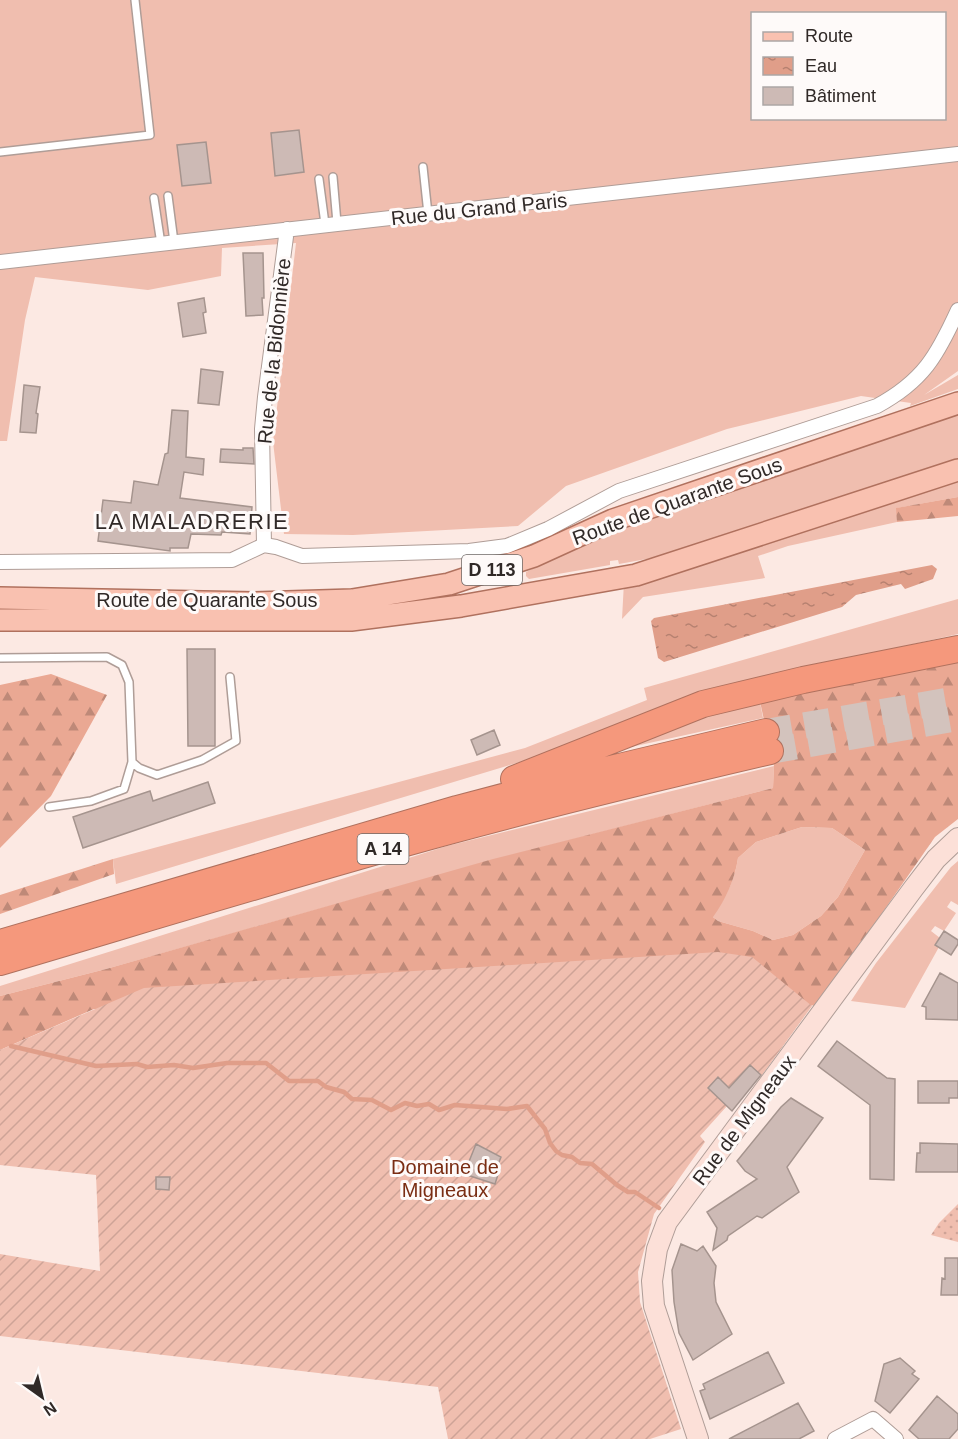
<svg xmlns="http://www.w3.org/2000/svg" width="958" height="1439" font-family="Arial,sans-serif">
	<defs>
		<pattern id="forest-firs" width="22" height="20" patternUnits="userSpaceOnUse" patternTransform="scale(1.5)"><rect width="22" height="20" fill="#eaa893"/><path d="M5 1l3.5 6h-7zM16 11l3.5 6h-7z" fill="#be8978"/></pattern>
		<pattern id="park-dots" width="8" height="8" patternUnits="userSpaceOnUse" patternTransform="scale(1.5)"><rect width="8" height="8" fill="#f0beaf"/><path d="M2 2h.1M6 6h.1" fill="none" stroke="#cea397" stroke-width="1.8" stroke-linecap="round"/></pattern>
		<pattern id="garden-furrows" width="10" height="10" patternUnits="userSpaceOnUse" patternTransform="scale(1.5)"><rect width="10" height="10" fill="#f0beaf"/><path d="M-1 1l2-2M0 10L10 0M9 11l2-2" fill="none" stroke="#cea397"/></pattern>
		<pattern id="water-ripples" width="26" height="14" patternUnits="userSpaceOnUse" patternTransform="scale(1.5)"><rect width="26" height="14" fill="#e09e89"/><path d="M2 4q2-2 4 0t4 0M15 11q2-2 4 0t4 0" fill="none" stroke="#b68170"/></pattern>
	</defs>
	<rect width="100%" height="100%" fill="#fce9e3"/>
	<path fill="#f0beaf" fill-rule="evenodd" d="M0 0H958V371L924 395 958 375V389L910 406 911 403 861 396 727 429 566 486 518 526 353 535 284 534 273 442 296 243 222 248 221 276 148 290 35 277 25 320 7 441H0ZM752 14H944V118H752Z
		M958 411V461L663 556 619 564 618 560 610 561V565L529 579 526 576V572L610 531Z
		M958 479V497L897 508V522L788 546 758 556 765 578 643 597 622 619 624 582Z
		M958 599V634L697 693 543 755 116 884 113 859 525 748 647 700 644 688Z
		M759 697 763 718 599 754Z
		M774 766 773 788 500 858 106 969 0 996V986L447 846Z
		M802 827 832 828 865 850 838 897 821 916 793 935 773 940 753 931 718 921 712 916C726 899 735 879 738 858L756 842Z
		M958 861V905L951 901 947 907 956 913 944 931 935 926 931 931 940 938 939 947 905 1008 851 1001 876 963 951 867Z"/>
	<path fill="url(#forest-firs)" fill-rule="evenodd" d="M958 497V516L897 522 896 508Z
		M958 656V819L935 837 816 1008 812 1005 761 1076 750 1065 741 1075 94 1009 0 1050V996L106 969 493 859 773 788 774 766 759 697ZM802 827 832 828 865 850 838 897 821 916 793 935 773 940 753 931 718 921 713 917C726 899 735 879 738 858L756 842Z
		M51 674 107 695 51 796 0 848V685Z
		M113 859 114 874 0 914V895Z"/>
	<path fill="url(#park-dots)" d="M958 1204V1242L931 1235 939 1223Z"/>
	<path fill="url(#garden-furrows)" d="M718 952 752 957 812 1006 761 1076 750 1065 741 1075 749 1082 737 1095 718 1077 708 1088 727 1106 700 1136 705 1142 654 1214 638 1272 640 1302 681 1429 650 1439H448L438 1387 0 1336V1254L100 1271 96 1175 0 1165V1050L144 988Z"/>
	<path fill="url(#water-ripples)" d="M932 565 937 569 933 579 905 589 901 584 856 595 842 607 664 662 658 658 651 621 654 618Z"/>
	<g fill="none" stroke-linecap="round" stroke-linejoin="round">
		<path stroke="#e09e89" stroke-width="4.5" d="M11 1046 96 1066 137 1064 147 1067 174 1065 193 1068 227 1063H266L289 1081H318L326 1087 344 1092 352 1099 372 1100 391 1110 405 1103 417 1106 429 1104 439 1110 455 1105 507 1109 527 1106 545 1129 550 1143 556 1151 562 1155 572 1157 580 1163 592 1164 617 1185 628 1192H635L659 1208"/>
	</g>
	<path fill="#cdbab5" stroke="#a5948e" stroke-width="1.5" d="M299 130 304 172 275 176 271 133Z
		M206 142 211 183 182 186 177 145Z
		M243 253H263L264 298H262L263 315 246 316Z
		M204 298 206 312 203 313 206 333 183 337 178 303Z
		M201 369 223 372 219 405 198 403Z
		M24 385 40 387 36 413 38 414 36 433 20 432Z
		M172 410 188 411 186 457 204 459 203 475 184 472 180 498 252 507 250 534 222 532 221 535 191 534 188 548H170V551L98 541 103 500 131 503 134 481 158 485 165 454 168 453Z
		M243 448H253L254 464 220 462 221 449 243 450Z
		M187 649H215V746H188Z
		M494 730 500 745 477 755 471 740Z
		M208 782 215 803 83 848 73 817 150 791 153 801Z
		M944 931 958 940V944L951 955 935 945Z
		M940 973 958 983V1020L926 1019V1007L922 1006Z
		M837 1041 887 1078 895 1079 894 1180 870 1179V1105L818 1066Z
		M750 1065 761 1075 732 1111 708 1088 718 1077 729 1088Z
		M918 1081H958V1098H949V1103H918Z
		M791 1098 823 1118 787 1167 799 1192 762 1218 757 1216 728 1236 727 1240 713 1250 717 1228 707 1212 757 1179 745 1171 737 1161 781 1107Z
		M920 1143 958 1144V1172H916L917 1153H920Z
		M476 1144 501 1157 497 1167 500 1168 495 1184 464 1174Z
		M156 1177H170L169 1190 156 1189Z
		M681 1244 697 1251 703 1246 716 1266 714 1283 716 1302 732 1334 693 1360 679 1333 674 1302 672 1270Z
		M945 1258H958V1295H941L942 1278 945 1279Z
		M768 1352 784 1383 710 1419 700 1391 705 1389 703 1384Z
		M900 1358 915 1371 912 1374 919 1379 890 1413 875 1401 884 1364Z
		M937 1396 958 1414V1429L949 1439H919L909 1430Z
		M798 1403 814 1431 799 1439H729Z"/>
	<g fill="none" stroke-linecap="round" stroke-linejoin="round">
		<path stroke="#d3c3bd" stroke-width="26" stroke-dasharray="26 13" stroke-linecap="butt" d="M766 732 958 699
			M770 751 958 718"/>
		<g stroke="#af9d97" stroke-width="10">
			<path id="lane" d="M0 152 150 135 135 0
				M423 167 428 214
				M333 177 337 223
				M319 179 325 224
				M168 196 174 242
				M154 198 161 244
				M0 658 107 657 122 665 129 682 132 762 124 789 91 801 49 807
				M132 762 139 768 157 775 202 760 236 741 230 677"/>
		</g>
		<g stroke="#af9d97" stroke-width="16">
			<path id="street" d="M0 262 958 154
				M264 545 262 429 265 397 287 229
				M0 562 232 560 264 545 276 547 302 556 469 551 507 546 548 529 619 491 877 406C923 381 937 356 958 310
				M835 1439 873 1419 896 1439"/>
		</g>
		<g stroke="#af9d97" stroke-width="22">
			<path id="secondary" d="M698 1439 654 1306 652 1281 657 1249 667 1222 913 889 936 859 958 838"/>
		</g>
		<g stroke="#b0715e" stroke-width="24">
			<path id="primary" d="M0 598 254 603 352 600 449 584 534 556 613 520 958 403
				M0 620H351L461 606 636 575 958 470"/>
		</g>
		<g stroke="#b0715e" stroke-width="28">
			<path id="highway" d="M514 779 703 704 803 680 958 649
				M0 943 457 809 594 773 766 732
				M0 962C149 918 298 872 449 831 555 802 663 776 770 751"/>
		</g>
		<use href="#lane" stroke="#fff" stroke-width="7"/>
		<use href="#street" stroke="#fff" stroke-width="14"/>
		<use href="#secondary" stroke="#fce0d8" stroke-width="20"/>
		<use href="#primary" stroke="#f9c1b0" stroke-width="21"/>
		<use href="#highway" stroke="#f5987c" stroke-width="26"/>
	</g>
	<g text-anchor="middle" stroke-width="6" stroke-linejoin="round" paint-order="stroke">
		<g fill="#fefaf9" stroke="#6e6866" stroke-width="1.5">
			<rect x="462" y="555" width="60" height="30" rx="4.5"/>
			<rect x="357.5" y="834" width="51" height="30" rx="4.5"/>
		</g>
		<g font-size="18" font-weight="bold" fill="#302927">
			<text x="492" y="576">D 113</text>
			<text x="383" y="855">A 14</text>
		</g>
		<g font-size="20" fill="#302927" stroke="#fefaf9">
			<text transform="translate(479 209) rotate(-6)" y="7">Rue du Grand Paris</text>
			<text transform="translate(274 351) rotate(-84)" y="7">Rue de la Bidonnière</text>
			<text transform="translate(677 501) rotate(-20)" y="7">Route de Quarante Sous</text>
			<text x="207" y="607">Route de Quarante Sous</text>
			<text transform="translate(744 1120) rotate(-53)" y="7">Rue de Migneaux</text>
		</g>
		<g font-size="20" fill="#7a2d13" stroke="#fefaf9">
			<text x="445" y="1174">Domaine de<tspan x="445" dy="23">Migneaux</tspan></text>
		</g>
		<g font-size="22" letter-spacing="1.5" fill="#302927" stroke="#fefaf9">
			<text x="192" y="529">LA MALADRERIE</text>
		</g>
	</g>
	<rect x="751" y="12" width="195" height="108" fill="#fefaf9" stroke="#aca6a5" stroke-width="1.5"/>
	<rect x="763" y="32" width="30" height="9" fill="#f9c1b0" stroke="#aca6a5" stroke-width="1.5"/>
	<text x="805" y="42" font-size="18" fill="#302927">Route</text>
	<rect x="763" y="57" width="30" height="18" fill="url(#water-ripples)" stroke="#aca6a5" stroke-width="1.5"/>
	<text x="805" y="72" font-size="18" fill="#302927">Eau</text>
	<rect x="763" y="87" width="30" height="18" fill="#cdbab5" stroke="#aca6a5" stroke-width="1.5"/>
	<text x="805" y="102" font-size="18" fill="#302927">Bâtiment</text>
	<g transform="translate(42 1397) rotate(146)" stroke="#fefaf9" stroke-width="4.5" paint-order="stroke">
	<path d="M0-4.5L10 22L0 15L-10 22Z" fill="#302927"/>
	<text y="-9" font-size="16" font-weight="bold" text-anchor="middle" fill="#302927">N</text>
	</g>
</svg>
